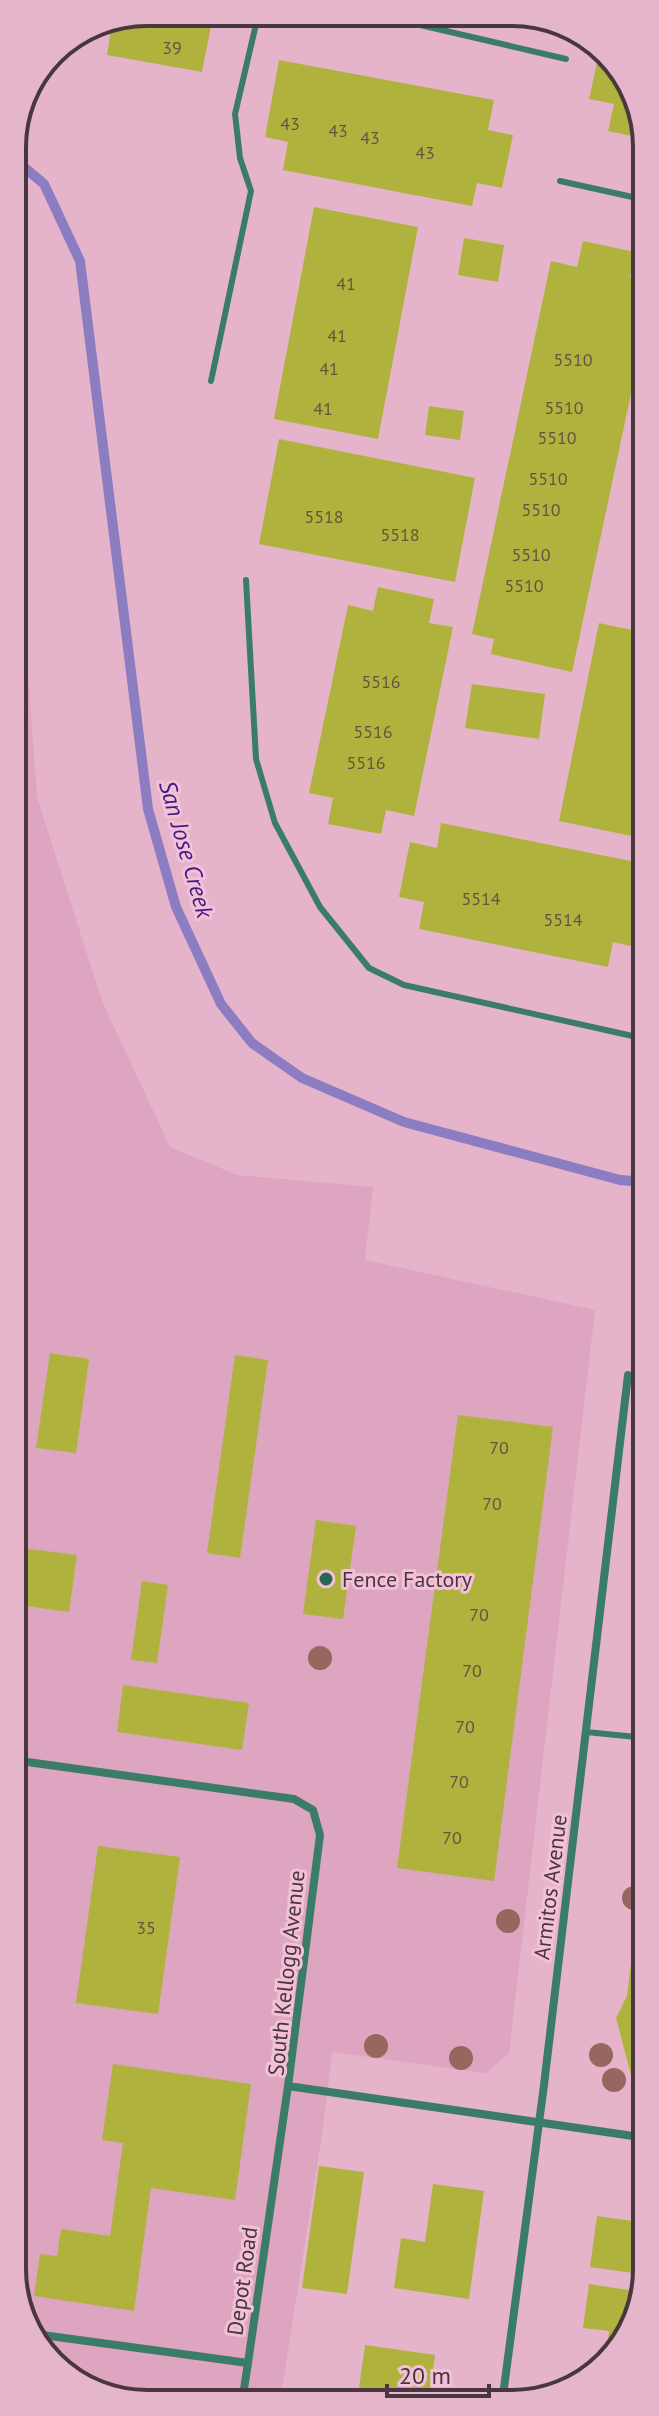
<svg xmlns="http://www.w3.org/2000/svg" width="659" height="2416" font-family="'PT Sans',sans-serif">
	<rect width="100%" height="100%" fill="#e6b4ca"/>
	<path fill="#dda5bf" d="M12 449 37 797 102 1001 170 1147 237 1175 373 1187 365 1260 595 1310 509 2053 486 2073 332 2052 322 2135 280 2402 121 2401 46 2358 13 2287Z"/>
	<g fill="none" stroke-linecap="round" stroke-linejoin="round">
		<path stroke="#8c7cc1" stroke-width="10" d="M12 157 44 184 80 261 148 809 176 907 221 1004 252 1043 302 1078 404 1122 620 1180 646 1182"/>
	</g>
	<path fill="#b0b23e" d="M212 21 202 72 107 55 112 22Z
		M600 49 613 58 646 129V139L608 131 614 104 589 99Z
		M279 60 494 100 488 130 513 135 502 188 477 183 472 206 283 170 288 142 265 137Z
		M314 207 418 227 378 439 274 419Z
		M464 238 504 245 498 282 458 275Z
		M583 241 635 252 630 277 646 280V323L572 672 491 654 494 639 472 634 551 261 577 267Z
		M429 406 464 411 460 440 425 435Z
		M279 439 475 478 455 582 259 544Z
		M378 587 434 599 429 623 453 627 414 816 386 810 381 834 328 824 333 798 309 793 348 605 373 611Z
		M599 623 646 633V839L559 821Z
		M472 684 545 694 539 739 465 728Z
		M441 823 646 864V891L635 947 613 942 608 967 419 929 424 902 399 897 410 842 437 848Z
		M50 1353 89 1359 76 1453 36 1448Z
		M235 1355 268 1360 240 1558 207 1553Z
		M458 1415 553 1427 494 1881 397 1868Z
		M316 1520 356 1526 343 1619 303 1614Z
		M14 1547 77 1555 69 1612 13 1604Z
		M142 1581 168 1585 157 1663 131 1660Z
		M123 1685 249 1703 242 1750 117 1732Z
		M98 1846 180 1857 158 2014 76 2003Z
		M640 1889 647 1890V2071L631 2075 616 2018 627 1996Z
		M113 2064 251 2084 235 2200 151 2188 134 2311 34 2296 40 2254 57 2256 61 2229 110 2236 123 2143 102 2140Z
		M319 2166 364 2172 347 2294 302 2288Z
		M433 2184 484 2191 469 2299 394 2288 401 2238 425 2242Z
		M597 2216 647 2223V2275L590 2267Z
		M589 2284 641 2292 613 2358 605 2363 609 2331 583 2328Z
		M365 2345 435 2355 429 2402H357Z"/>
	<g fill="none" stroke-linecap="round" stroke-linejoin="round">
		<path stroke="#3a7c67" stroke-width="6" d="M390 18 566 59
			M560 181 646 200
			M211 381 251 191 240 158 235 114 257 20
			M246 580 256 759 275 823 320 907 369 968 404 985 646 1039
			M586 1732 646 1738"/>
		<path stroke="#3a7c67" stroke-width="8" d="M13 1760 294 1799 313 1810 320 1835 288 2086 248 2363 35 2334
			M288 2086 647 2138
			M242 2402 248 2363
			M502 2403 544 2085 628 1375"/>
	</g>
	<g fill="#97675f">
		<circle cx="320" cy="1658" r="12"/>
		<circle cx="634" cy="1898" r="12"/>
		<circle cx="508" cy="1921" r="12"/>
		<circle cx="376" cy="2046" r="12"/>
		<circle cx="601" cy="2055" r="12"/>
		<circle cx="461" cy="2058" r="12"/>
		<circle cx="614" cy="2080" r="12"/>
	</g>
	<circle fill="#286753" stroke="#f3c1d7" stroke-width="3" cx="326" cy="1579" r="8"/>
	<g text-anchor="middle" stroke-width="6" stroke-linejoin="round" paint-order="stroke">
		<g font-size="18" fill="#64553f">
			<text x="172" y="54">39</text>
			<text x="290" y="130">43</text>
			<text x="338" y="137">43</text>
			<text x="370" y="144">43</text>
			<text x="425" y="159">43</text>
			<text x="346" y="290">41</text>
			<text x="337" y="342">41</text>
			<text x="573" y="366">5510</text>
			<text x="329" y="375">41</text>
			<text x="564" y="414">5510</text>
			<text x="323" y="415">41</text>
			<text x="557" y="444">5510</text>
			<text x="548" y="485">5510</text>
			<text x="541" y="516">5510</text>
			<text x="324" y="523">5518</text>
			<text x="400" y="541">5518</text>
			<text x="531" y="561">5510</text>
			<text x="524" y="592">5510</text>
			<text x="381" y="688">5516</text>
			<text x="373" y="738">5516</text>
			<text x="366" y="769">5516</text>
			<text x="481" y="905">5514</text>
			<text x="563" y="926">5514</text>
			<text x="499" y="1454">70</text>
			<text x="492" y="1510">70</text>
			<text x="479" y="1621">70</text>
			<text x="472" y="1677">70</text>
			<text x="465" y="1733">70</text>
			<text x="459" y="1788">70</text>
			<text x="452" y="1844">70</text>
			<text x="146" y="1934">35</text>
		</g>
		<g font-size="22" fill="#4a363f" stroke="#f3c1d7" text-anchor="start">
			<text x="342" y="1587">Fence Factory</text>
		</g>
		<g font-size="22" fill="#4a363f" stroke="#f3c1d7">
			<text transform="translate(550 1887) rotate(-83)" y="8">Armitos Avenue</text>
			<text transform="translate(286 1973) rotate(-84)" y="8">South Kellogg Avenue</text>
			<text transform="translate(242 2281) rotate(-82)" y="8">Depot Road</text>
		</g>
		<g font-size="24" font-style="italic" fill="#3d1b83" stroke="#f3c1d7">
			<text transform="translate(186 849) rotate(74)" y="8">San Jose Creek</text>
		</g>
	</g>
	<path d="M0 0H659V2416H0ZM147 26H512A121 121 0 0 1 633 147V2269A121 121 0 0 1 512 2390H147A121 121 0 0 1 26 2269V147A121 121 0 0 1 147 26Z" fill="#e5b6cb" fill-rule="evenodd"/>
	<path fill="none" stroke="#4a363f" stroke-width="4" d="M147 26H512A121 121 0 0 1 633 147V2269A121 121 0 0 1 512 2390H147A121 121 0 0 1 26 2269V147A121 121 0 0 1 147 26Z"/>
	<path d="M387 2384v12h102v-12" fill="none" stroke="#4a363f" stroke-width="4"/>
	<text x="399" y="2384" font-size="24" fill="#4a363f" stroke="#f3c1d7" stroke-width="6" paint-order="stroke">20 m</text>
</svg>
